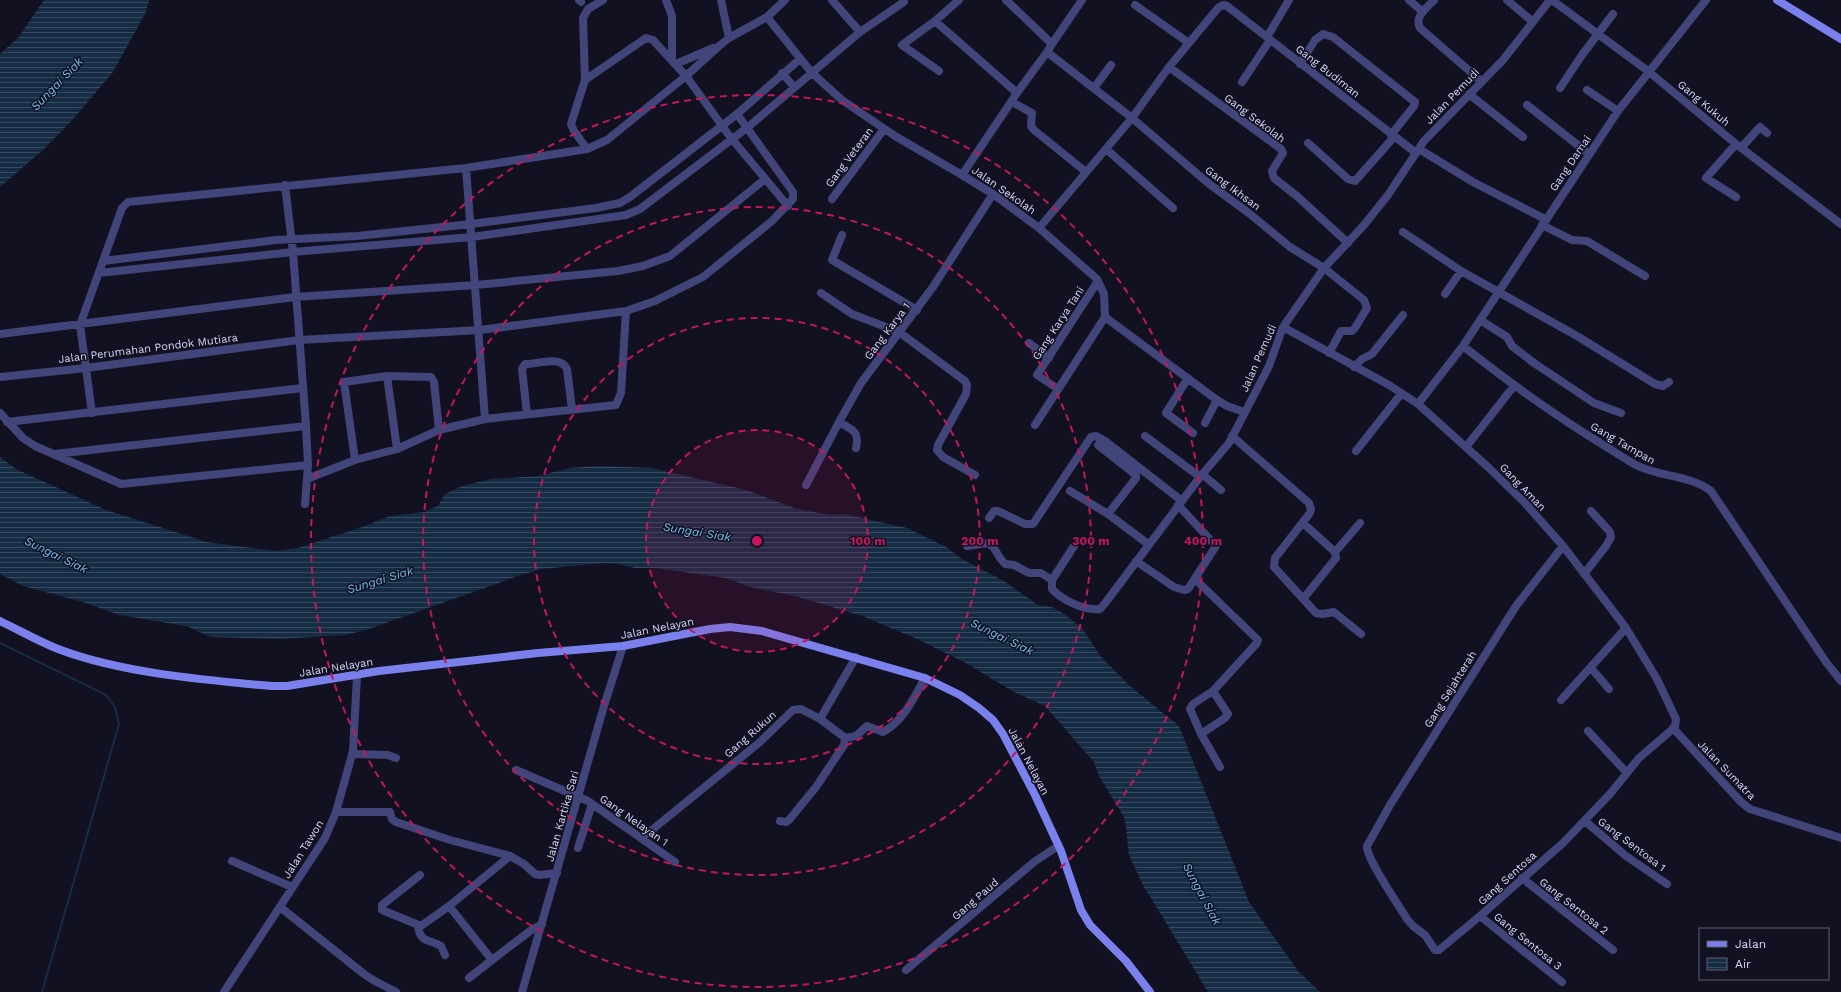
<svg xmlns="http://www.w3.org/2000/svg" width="1841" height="992" font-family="'Work Sans',sans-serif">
	<defs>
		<pattern id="water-rules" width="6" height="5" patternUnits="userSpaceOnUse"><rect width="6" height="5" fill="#162c45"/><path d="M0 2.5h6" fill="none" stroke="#374a61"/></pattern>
	</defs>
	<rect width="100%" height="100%" fill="#121121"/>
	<path fill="url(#water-rules)" d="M44 0H149L146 12 113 72 74 118 44 149 0 187V54L18 38Z
		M0 457 16 469 106 510 207 542 276 551 298 548 362 527 390 516 424 512 438 506 445 494 462 486 491 479 538 476 570 468 598 466 652 468 746 490 797 509 831 515 844 514 907 528 946 547 962 559 1004 581 1038 605 1052 607 1064 614 1082 628 1101 657 1130 686 1179 726 1249 902 1298 971 1320 992H1208L1143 885 1129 855 1125 819 1099 776 1094 762 1045 706 1014 692 966 663 917 639 862 616 795 596 750 587 726 578 655 568H635L618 564 603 563 542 569 521 575 369 629 345 635 279 639 211 637 186 626 119 615 83 602 23 586 0 574Z"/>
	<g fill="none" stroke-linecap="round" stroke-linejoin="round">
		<path stroke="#162c45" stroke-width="2" d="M0 643 106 695 115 707 119 724 42 992"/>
		<path stroke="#42457a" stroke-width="8" d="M579 0 581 2
			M666 0 672 16V58
			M721 0 729 38
			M832 0 860 32
			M1006 0 1052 44 1047 52 1132 118 1208 183 1250 214 1290 247 1324 268 1364 300 1367 308 1355 328 1352 331H1341L1329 353
			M1409 0 1423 12
			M1434 0C1427 8 1414 16 1420 28L1481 81
			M1507 0 1532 21
			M1552 0 1648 71 1736 144 1841 224
			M1135 5 1189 43
			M767 17 812 73 842 100 895 136 962 175 993 194 1039 228 1097 279 1104 294 1105 317 1217 400
			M935 21 1017 93
			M1267 37 1289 0
			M1052 44 1082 0
			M676 64 713 48
			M1300 64 1315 40 1323 34 1333 37 1343 45 1415 102 1414 106 1391 135
			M1169 67 1281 149 1283 153 1272 171 1274 178 1298 197 1348 243
			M939 71 902 45 935 21 959 0
			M782 73 794 87
			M585 80 646 38 653 40 686 76 731 138 788 206
			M1242 82 1270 40
			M1094 88 1111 65
			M1560 88 1582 55 1613 14
			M1587 90 1618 111
			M1469 94 1523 137
			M1012 102 1032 113 1031 126 1034 130 1086 172
			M1527 105 1589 154
			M1308 143 1348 179 1355 181 1394 137
			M1736 144 1706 178 1736 197
			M1741 148 1760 127 1767 133
			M587 149 574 131 571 124 585 80 583 18 588 9 603 0
			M1106 149 1173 208
			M1419 149 1473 182 1545 219
			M466 168 485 419
			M962 175 1017 93 1047 52
			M285 185 293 252 306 426 308 465 305 504
			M832 199 884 129
			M1542 225 1572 240 1587 241 1645 276
			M1039 228 1132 118 1169 67 1218 8 1223 5 1227 6 1416 153
			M1403 232 1461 271 1577 336 1655 384 1663 386 1669 382
			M842 235 832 260 917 310
			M103 261 276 240 357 236 471 224 596 208 620 203 630 197 737 114 800 59
			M99 273 293 252 472 237 626 215 640 209 748 127 860 32 904 2
			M821 293 852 314 899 332 965 381 967 385 966 394 938 445 937 450 943 457 975 475
			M1445 294 1461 271
			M1480 320 1507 337 1512 346 1534 363 1594 403 1621 413
			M1283 327 1389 385 1418 404 1489 468 1525 503 1563 546 1626 628 1657 679 1676 719 1675 727 1639 758 1610 794 1563 843 1480 916 1439 950H1435L1425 935 1413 926 1407 919C1399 906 1366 858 1367 846L1390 805 1516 606 1563 546
			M0 334 295 297 476 285 618 271 643 266 670 256 765 179
			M1029 343 1049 358
			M1463 346C1506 380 1550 412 1597 441 1610 449 1623 458 1636 465 1659 477 1690 475 1711 491L1826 662 1841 681
			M1354 367 1362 359 1372 354 1403 315
			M387 376 397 449
			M0 377 86 368 299 340 480 330 626 311 655 301 703 277 772 221 793 199V192L737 114
			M1188 378 1166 413 1193 433
			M1058 389 1037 375 1098 281
			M1418 404 1463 346 1618 111 1706 0
			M0 413 23 438 35 446 121 484 308 465
			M92 413 80 325 122 208 128 202 466 168 587 149 607 140 686 76 719 46 729 38 767 17 785 0
			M527 414 522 369 525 364H528C540 363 561 356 567 369L572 409
			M7 422 303 388
			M839 422C852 430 860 431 856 448
			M1205 423 1217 400 1227 406 1244 412
			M1035 425 1105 317
			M439 430 434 382 431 377 387 376 344 382 355 460 397 449 439 430 485 419 616 405 621 393 626 311
			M1145 436 1200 477
			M1232 436 1309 503 1311 509 1310 513 1275 558 1274 567 1316 613 1322 614 1334 612 1361 634
			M1098 445 1136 475V478L1108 514
			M1466 447 1514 386
			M1356 451 1401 394
			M55 454 306 426
			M1202 474 1221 490
			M307 479 355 460
			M806 485 839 422 861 383 933 287 993 194
			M1070 491 1108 514 1148 544
			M989 518 994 511H998L1025 524H1033L1091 437 1096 436 1105 441 1182 501
			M1303 523 1335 552 1336 558 1303 599
			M967 546 988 543 994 548 1000 558 1005 564 1014 565 1029 573H1041L1052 580
			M1335 552 1360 523
			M1136 561 1174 587 1184 590 1188 589 1216 546 1178 505
			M1584 574 1606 546 1611 537 1610 532 1591 511
			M1195 579 1258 640 1257 643 1213 691 1193 704 1190 709 1201 734 1220 767
			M1052 580V589C1062 600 1084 611 1100 609L1106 602 1200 477 1229 443 1269 366 1283 327 1324 268 1364 225 1388 195 1424 141 1503 60 1550 0
			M1052 580 1074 546
			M1591 668 1609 689
			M1561 700 1626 628
			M1673 728 1741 802 1750 809 1841 838
			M1588 731 1627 773
			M1201 734 1225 718 1228 714 1213 691
			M845 738 856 736 867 726 883 732C904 721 914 697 925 678
			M352 754 388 755 396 758
			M516 770 588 801 675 862
			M336 812H390L392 819 396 822 450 840 510 856 524 864 535 874 540 875 557 873
			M780 821 786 822 789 820 816 787 844 745 845 738 844 737 820 719
			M1585 821 1626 856 1667 884
			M642 838 760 742 793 710 801 709 820 719 856 657
			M578 848 592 804
			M510 856 449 906 492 960 530 931 542 924
			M232 861 292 887
			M420 875 382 905V910L421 926 449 906
			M1522 878 1613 950
			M280 907 364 974 373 980 396 992
			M1480 916 1562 982
			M418 926C420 943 429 939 441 946L445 955
			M906 970 1034 862 1058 846
			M469 978 492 960
			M224 992 325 838 336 812 353 751 357 676"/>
		<path stroke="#42457a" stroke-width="8" d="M522 992 604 706 623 646"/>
		<path stroke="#7a81ed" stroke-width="8" d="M1777 0 1841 39
			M0 621C19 630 38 641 58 649 121 673 204 680 271 686H287L379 671 538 653 623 646 710 629 730 627 762 631 925 678 960 695 979 708 993 720 1003 734 1035 795 1061 851 1081 910 1090 925 1126 961 1150 992"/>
	</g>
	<circle cx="757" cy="541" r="111" fill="#c2185b" fill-opacity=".12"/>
	<g fill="none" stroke="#c2185b" stroke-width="2" stroke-dasharray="7 5">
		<circle cx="757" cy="541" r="111"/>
		<circle cx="757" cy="541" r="223"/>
		<circle cx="757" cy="541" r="334"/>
		<circle cx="757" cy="541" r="446"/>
	</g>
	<g text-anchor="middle" stroke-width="3" stroke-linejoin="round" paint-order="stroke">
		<g font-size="11" fill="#d7d6f9" stroke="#121121">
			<text transform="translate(1328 71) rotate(38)" y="4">Gang Budiman</text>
			<text transform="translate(1452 96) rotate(-46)" y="4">Jalan Pemudi</text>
			<text transform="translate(1704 103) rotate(40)" y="4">Gang Kukuh</text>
			<text transform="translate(1255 118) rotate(37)" y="4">Gang Sekolah</text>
			<text transform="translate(849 157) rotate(-53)" y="4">Gang Veteran</text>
			<text transform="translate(1570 163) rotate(-56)" y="4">Gang Damai</text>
			<text transform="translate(1233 188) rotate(37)" y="4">Gang Ikhsan</text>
			<text transform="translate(1004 190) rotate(35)" y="4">Jalan Sekolah</text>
			<text transform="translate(1058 323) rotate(-57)" y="4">Gang Karya Tani</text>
			<text transform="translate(887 331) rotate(-53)" y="4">Gang Karya 1</text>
			<text transform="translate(148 348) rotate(-7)" y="4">Jalan Perumahan Pondok Mutiara</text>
			<text transform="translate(1258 358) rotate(-66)" y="4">Jalan Pemudi</text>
			<text transform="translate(1623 443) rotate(30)" y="4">Gang Tampan</text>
			<text transform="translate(1523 487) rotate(46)" y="4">Gang Aman</text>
			<text transform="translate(657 628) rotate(-11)" y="4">Jalan Nelayan</text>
			<text transform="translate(336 667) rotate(-9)" y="4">Jalan Nelayan</text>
			<text transform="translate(1450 689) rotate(-58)" y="4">Gang Sejahterah</text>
			<text transform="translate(750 734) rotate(-41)" y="4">Gang Rukun</text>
			<text transform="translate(1029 761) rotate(62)" y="4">Jalan Nelayan</text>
			<text transform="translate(1727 770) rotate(46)" y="4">Jalan Sumatra</text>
			<text transform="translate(562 816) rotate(-74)" y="4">Jalan Kartika Sari</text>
			<text transform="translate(634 820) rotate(35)" y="4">Gang Nelayan 1</text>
			<text transform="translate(1632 844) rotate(37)" y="4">Gang Sentosa 1</text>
			<text transform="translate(303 849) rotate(-58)" y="4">Jalan Tawon</text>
			<text transform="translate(1507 878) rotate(-42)" y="4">Gang Sentosa</text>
			<text transform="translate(975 899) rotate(-41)" y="4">Gang Paud</text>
			<text transform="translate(1574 906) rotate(38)" y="4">Gang Sentosa 2</text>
			<text transform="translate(1528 941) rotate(39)" y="4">Gang Sentosa 3</text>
		</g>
		<g font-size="12" font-style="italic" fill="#72beec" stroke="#121121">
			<text transform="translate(57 84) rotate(-46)" y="4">Sungai Siak</text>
			<text transform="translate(697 532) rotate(9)" y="4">Sungai Siak</text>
			<text transform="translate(56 555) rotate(26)" y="4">Sungai Siak</text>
			<text transform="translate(380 580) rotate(-17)" y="4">Sungai Siak</text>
			<text transform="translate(1002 637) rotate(26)" y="4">Sungai Siak</text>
			<text transform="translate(1202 894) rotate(62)" y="4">Sungai Siak</text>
		</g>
	</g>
	<circle cx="757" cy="541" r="6" fill="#c2185b" stroke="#121121" stroke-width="2"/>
	<g font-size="12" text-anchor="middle" font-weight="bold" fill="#c2185b" stroke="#121121" stroke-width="3" stroke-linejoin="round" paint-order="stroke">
		<text x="868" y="545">100 m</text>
		<text x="980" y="545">200 m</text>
		<text x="1091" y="545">300 m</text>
		<text x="1203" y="545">400 m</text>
	</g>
	<rect x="1699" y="928" width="130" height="52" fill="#121121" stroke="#616077"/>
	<rect x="1707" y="941" width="20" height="6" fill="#7a81ed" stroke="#616077"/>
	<text x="1735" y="948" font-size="12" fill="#d7d6f9">Jalan</text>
	<rect x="1707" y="958" width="20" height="12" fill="url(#water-rules)" stroke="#616077"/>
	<text x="1735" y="968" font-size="12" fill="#d7d6f9">Air</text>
</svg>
